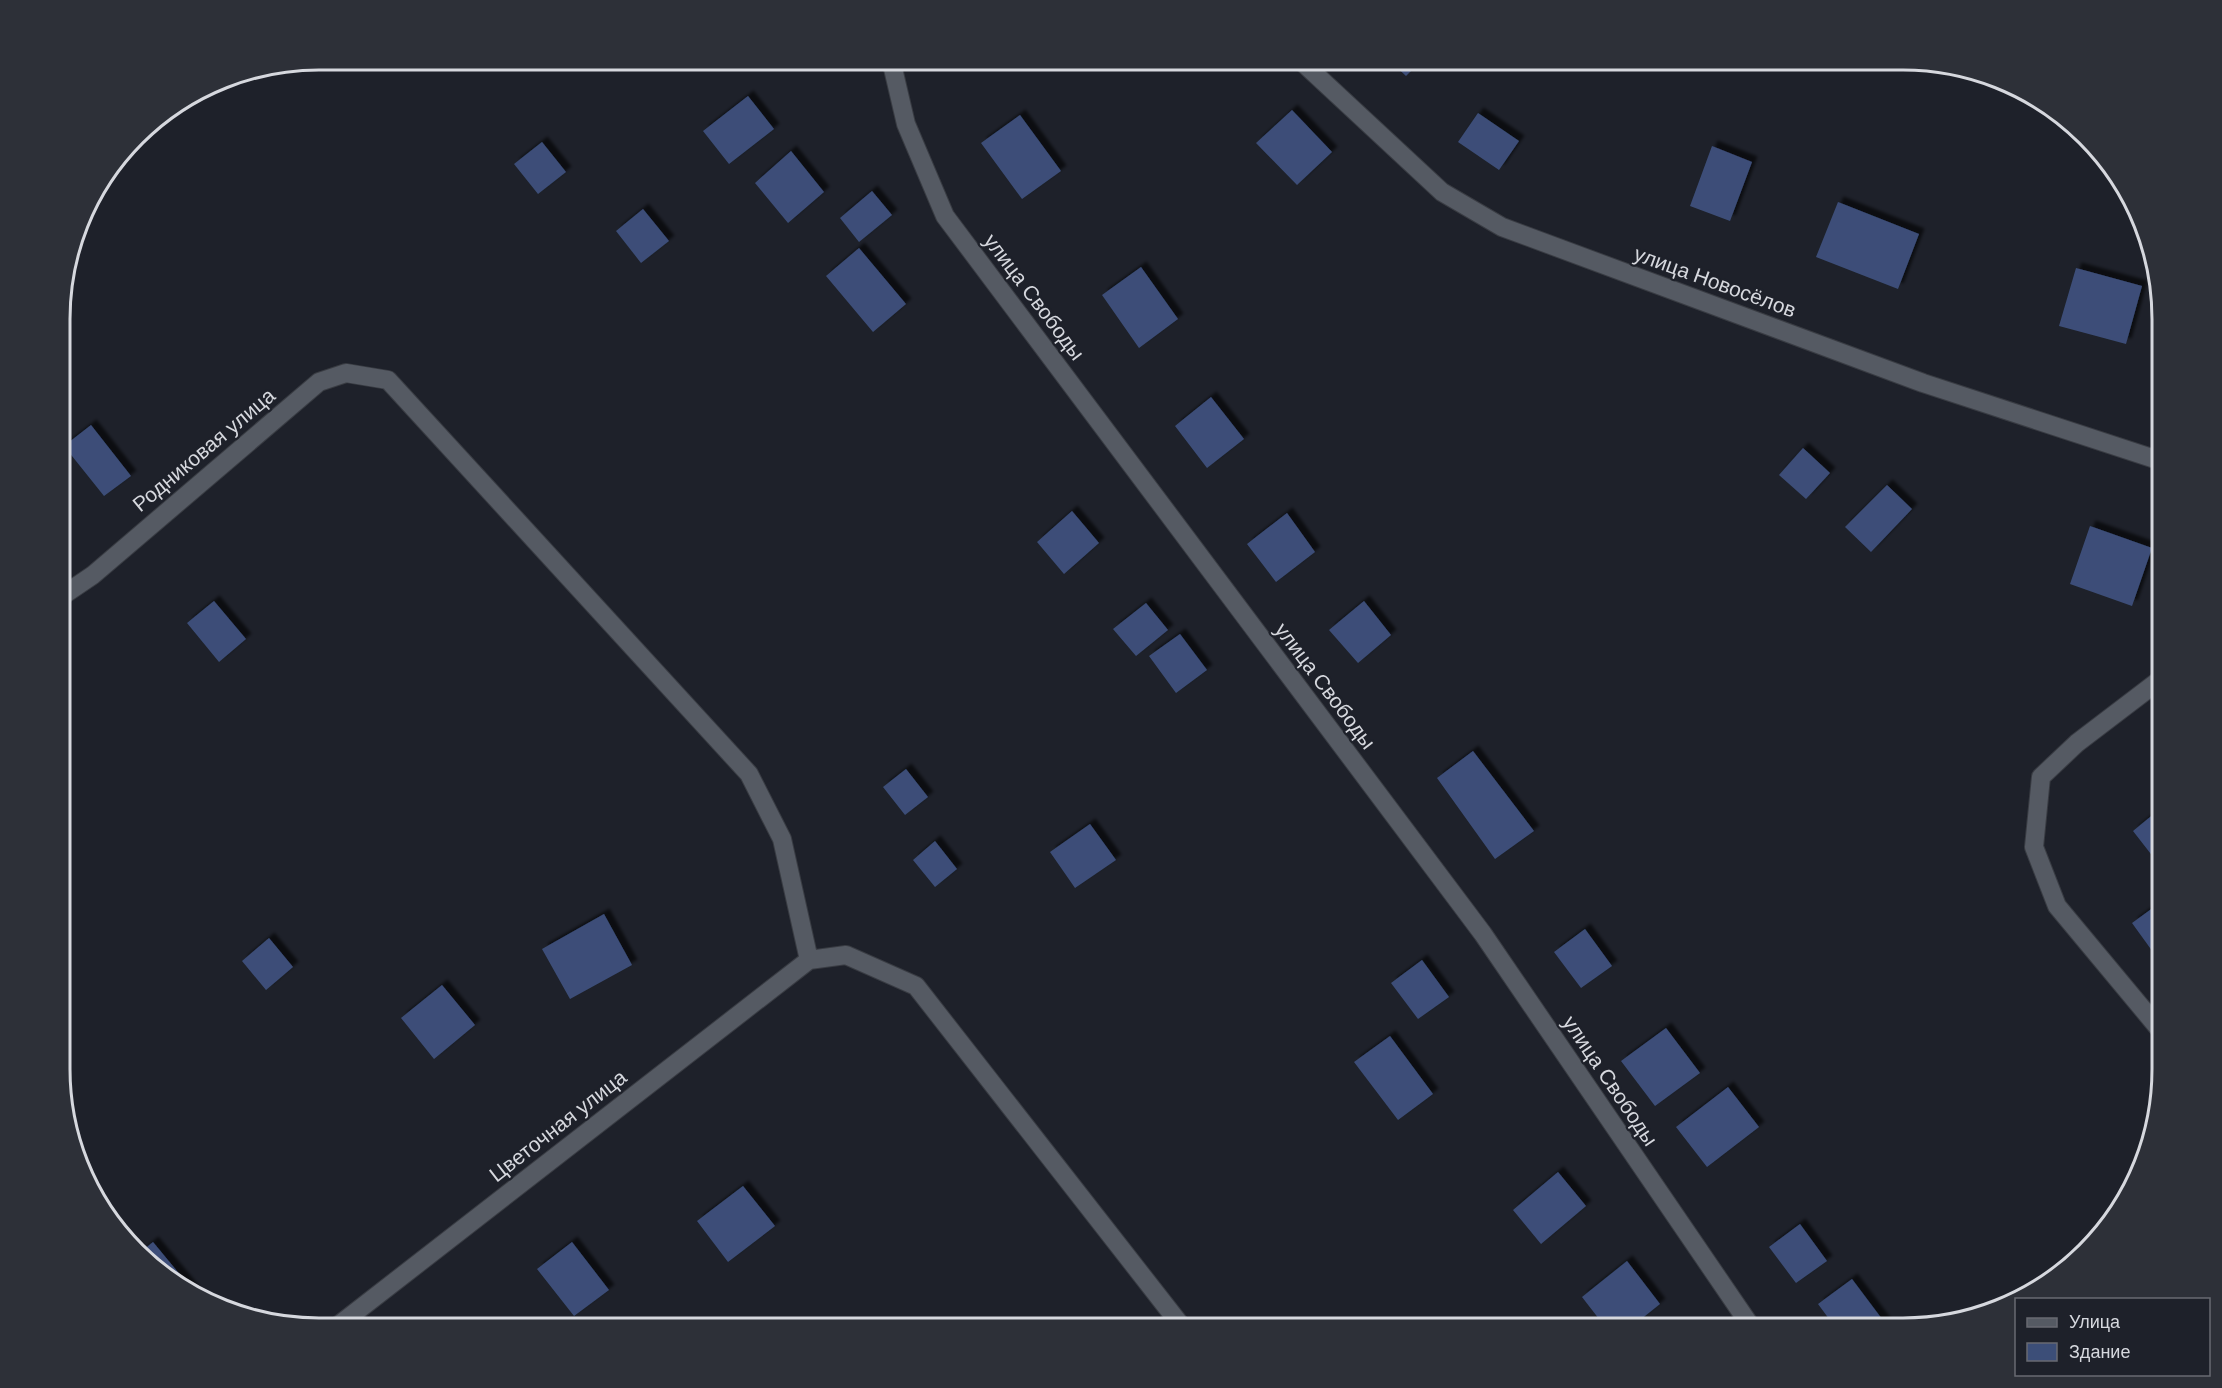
<svg xmlns="http://www.w3.org/2000/svg" width="2222" height="1388" font-family="'DM Sans',sans-serif">
	<defs>
		<filter id="shadow"><feDropShadow dx="5.5" dy="-5.5" stdDeviation="1.5" flood-color="#0009"/></filter>
	</defs>
	<rect width="100%" height="100%" fill="#1e212a"/>
	<path fill="#3c4e78" filter="url(#shadow)" d="M1389 60H1422L1406 76Z
		M748 96 774 129 729 164 703 131Z
		M1292 110 1332 152 1297 185 1256 143Z
		M1478 113 1519 141 1499 170 1458 142Z
		M1020 115 1061 171 1022 199 981 143Z
		M542 142 566 172 538 194 514 164Z
		M1712 146 1752 162 1730 221 1690 206Z
		M791 151 824 192 788 223 755 183Z
		M872 191 892 215 859 242 840 218Z
		M1838 202 1919 234 1898 289 1816 257Z
		M643 209 669 241 641 263 616 231Z
		M859 248 906 304 873 332 826 276Z
		M1141 267 1178 319 1139 348 1102 295Z
		M2076 268 2142 286 2126 344 2059 326Z
		M1211 397 1244 439 1207 468 1175 426Z
		M91 425 131 476 104 496 64 446Z
		M1803 448 1830 473 1806 499 1779 475Z
		M1887 485 1912 509 1871 552 1845 527Z
		M1072 511 1099 543 1064 574 1037 542Z
		M1287 513 1315 552 1276 582 1247 544Z
		M2090 526 2152 548 2132 606 2070 584Z
		M214 601 246 639 219 662 187 623Z
		M1364 601 1391 635 1358 663 1329 630Z
		M1146 603 1168 630 1136 656 1113 629Z
		M1180 634 1207 670 1176 693 1149 656Z
		M1473 751 1534 831 1495 859 1437 778Z
		M906 769 928 797 905 815 883 787Z
		M2161 808V867L2133 831Z
		M1090 824 1116 860 1075 888 1050 852Z
		M935 841 957 869 935 887 913 860Z
		M2161 902V957L2158 959 2132 923Z
		M604 914 632 965 570 999 542 949Z
		M1585 929 1612 966 1581 988 1554 952Z
		M269 938 293 967 266 990 242 961Z
		M1422 960 1449 997 1418 1019 1391 983Z
		M442 985 475 1025 434 1059 401 1018Z
		M1666 1028 1700 1073 1655 1106 1621 1061Z
		M1390 1036 1433 1094 1398 1120 1354 1062Z
		M1728 1087 1759 1127 1707 1167 1676 1127Z
		M1558 1172 1586 1206 1541 1244 1513 1210Z
		M743 1186 775 1226 728 1262 697 1221Z
		M1800 1224 1827 1261 1796 1283 1769 1247Z
		M153 1242 196 1294 176 1284 142 1251Z
		M572 1242 609 1290 574 1316 537 1269Z
		M1627 1261 1660 1304 1630 1328H1606L1582 1297Z
		M1852 1279 1888 1327H1835L1818 1304Z"/>
	<g fill="none" stroke-linecap="round" stroke-linejoin="round">
		<g stroke="#393c43" stroke-width="20">
			<path id="minor" d="M891 60 906 124 945 216 1483 934 1752 1328
				M1300 60 1442 192 1502 227 1923 383 2161 461
				M62 596 93 575 319 382 346 373 388 380 749 774 782 839 809 960
				M2161 679 2077 743 2041 777 2034 847 2057 906 2161 1031
				M809 960 846 955 916 986 1183 1328
				M335 1328 809 960"/>
		</g>
		<use href="#minor" stroke="#555a63" stroke-width="18"/>
	</g>
	<g text-anchor="middle" stroke-width="4.5" stroke-linejoin="round" paint-order="stroke">
		<g font-size="21" fill="#d6d8de" stroke="#1e212a">
			<text transform="translate(1715 282) rotate(20)" y="7">улица Новосёлов</text>
			<text transform="translate(1034 297) rotate(53)" y="7">улица Свободы</text>
			<text transform="translate(204 450) rotate(-40)" y="7">Родниковая улица</text>
			<text transform="translate(1325 686) rotate(53)" y="7">улица Свободы</text>
			<text transform="translate(1610 1081) rotate(56)" y="7">улица Свободы</text>
			<text transform="translate(558 1126) rotate(-38)" y="7">Цветочная улица</text>
		</g>
	</g>
	<path d="M0 0H2222V1388H0ZM319 70H1903A249 249 0 0 1 2152 319V1069A249 249 0 0 1 1903 1318H319A249 249 0 0 1 70 1069V319A249 249 0 0 1 319 70Z" fill="#2d3038" fill-rule="evenodd"/>
	<path fill="none" stroke="#d6d8de" stroke-width="3" d="M319 70H1903A249 249 0 0 1 2152 319V1069A249 249 0 0 1 1903 1318H319A249 249 0 0 1 70 1069V319A249 249 0 0 1 319 70Z"/>
	<rect x="2015" y="1298" width="195" height="78" fill="#1e212a" stroke="#686a72" stroke-width="1.5"/>
	<rect x="2027" y="1318" width="30" height="9" fill="#555a63" stroke="#686a72" stroke-width="1.5"/>
	<text x="2069" y="1328" font-size="18" fill="#d6d8de">Улица</text>
	<rect x="2027" y="1343" width="30" height="18" fill="#3c4e78" stroke="#686a72" stroke-width="1.5"/>
	<text x="2069" y="1358" font-size="18" fill="#d6d8de">Здание</text>
</svg>
